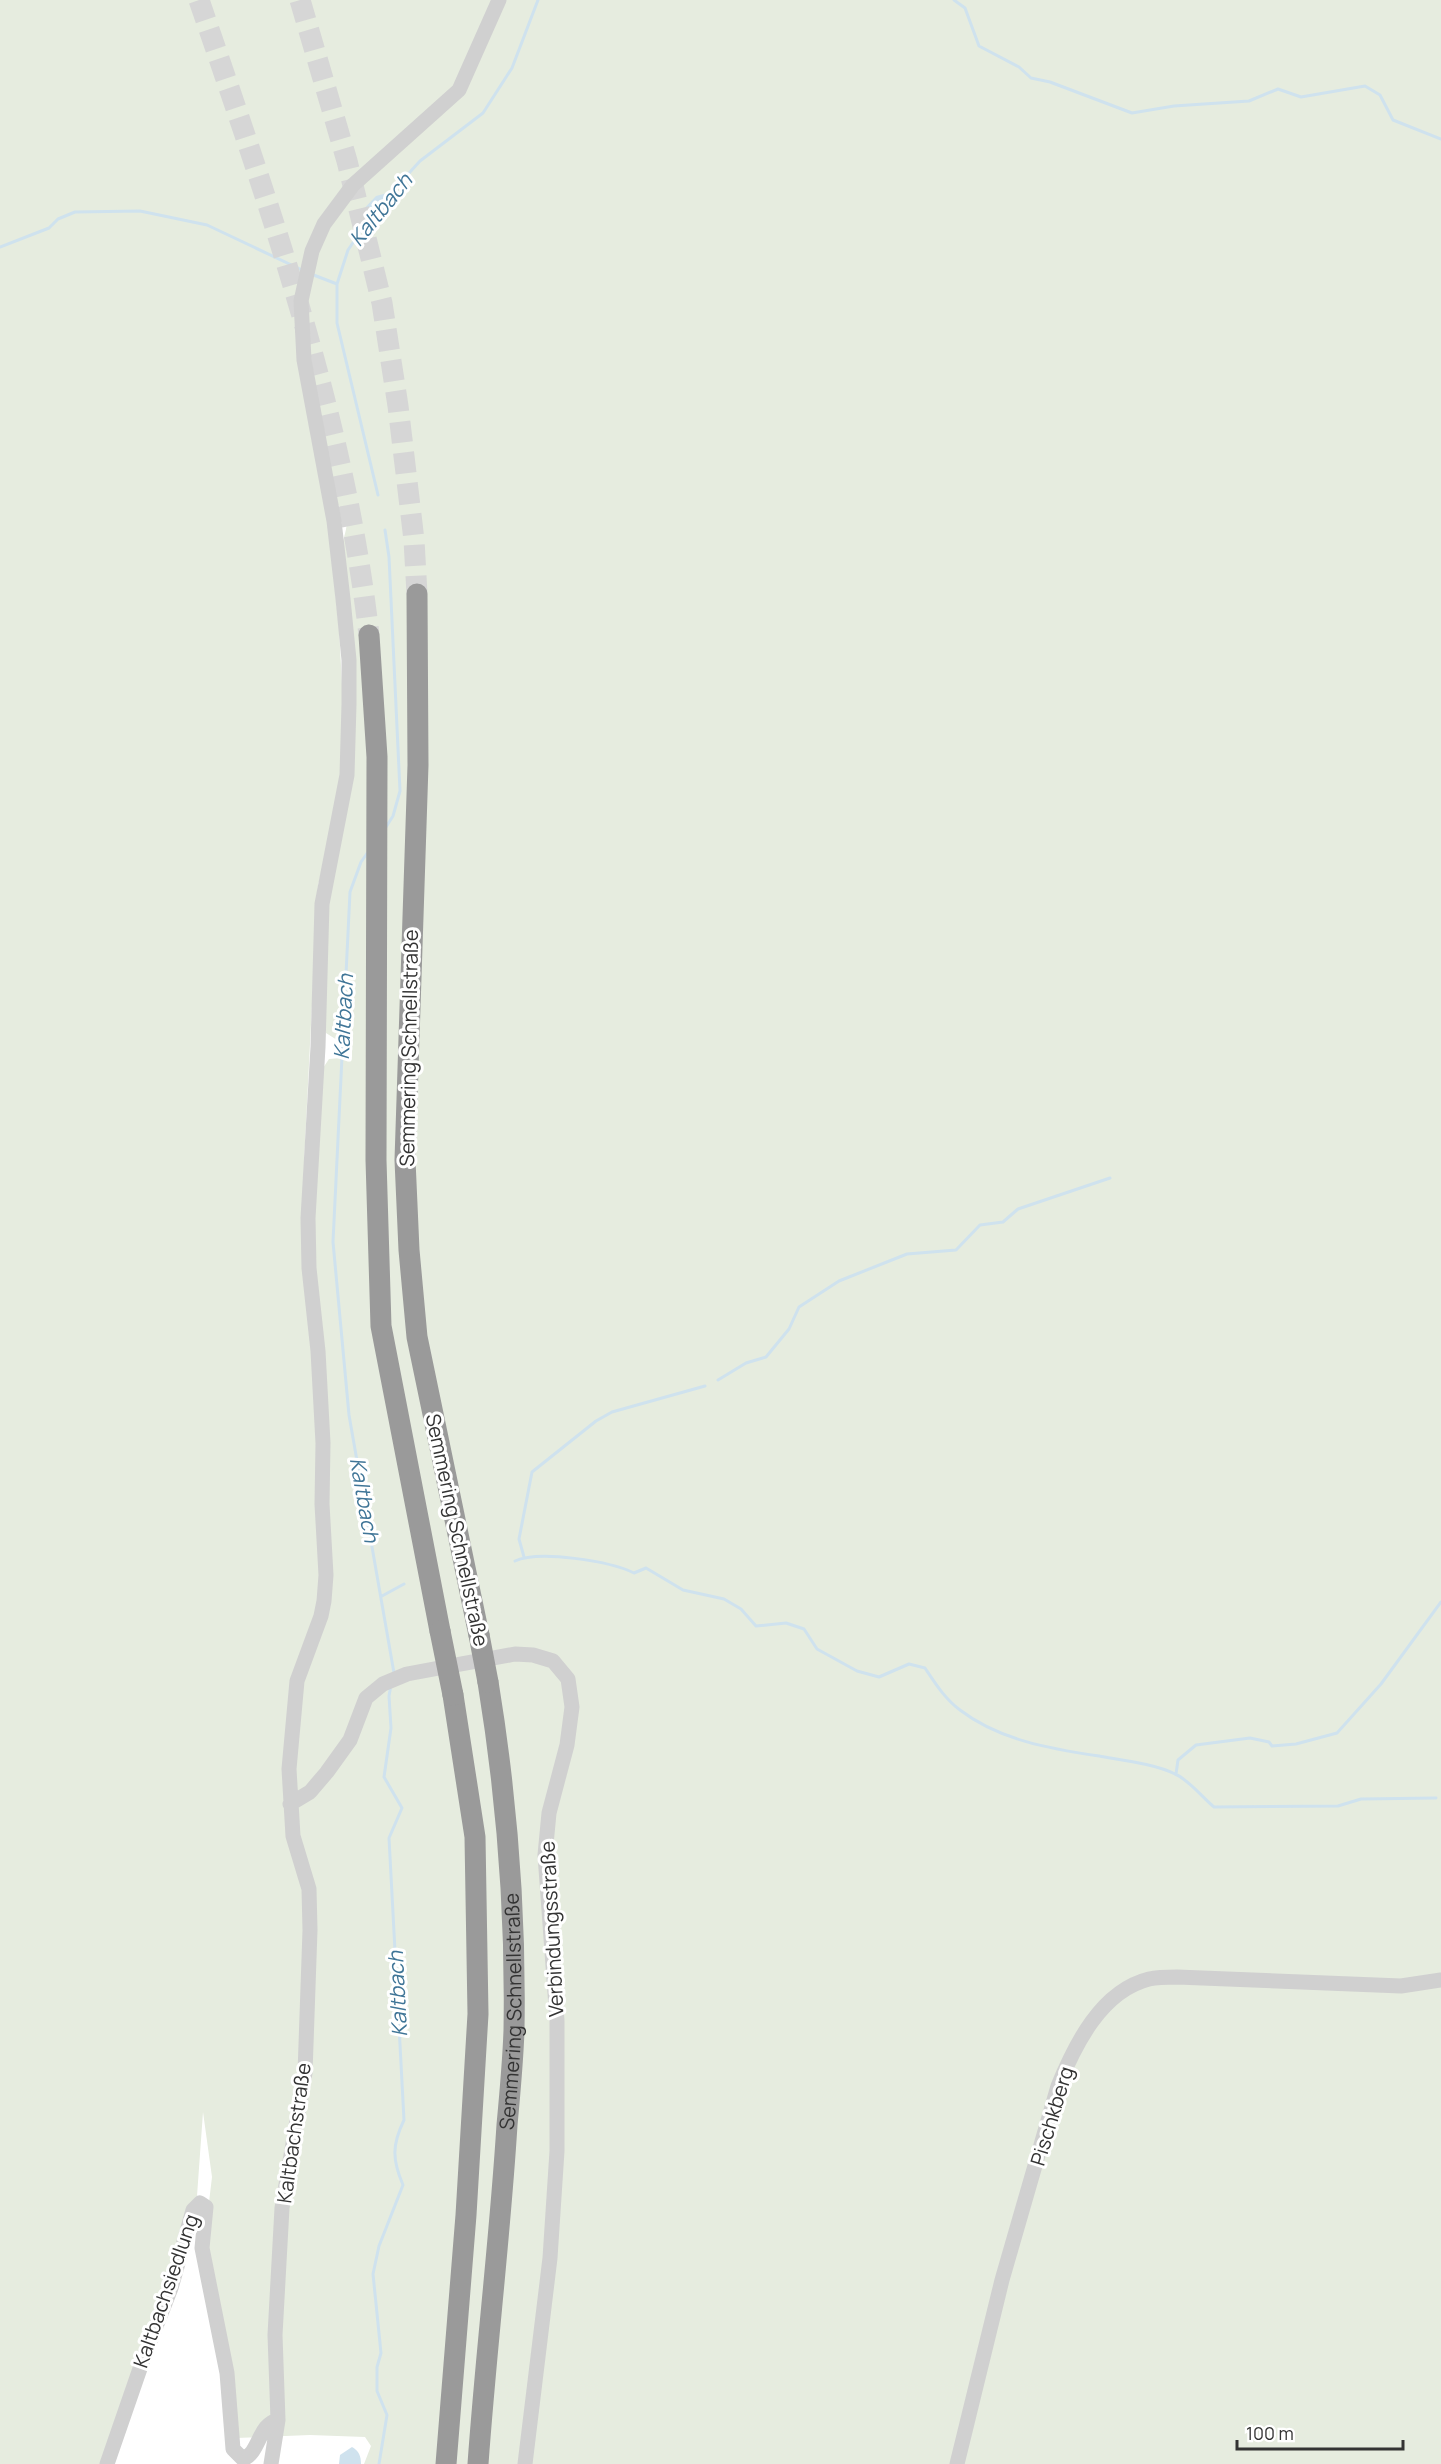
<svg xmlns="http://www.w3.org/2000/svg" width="1441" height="2464" font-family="Manrope,sans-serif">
	<rect width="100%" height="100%" fill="#fff"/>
	<path fill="#e6ecdf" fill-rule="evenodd" d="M0 0H1441V2464H364L371 2446 365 2437 310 2435 236 2438 232 2377 205 2236 212 2177 203 2112 197 2196 175 2251 137 2372 104 2464H0ZM311 270 304 317 306 345 336 503C357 523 340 534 342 554 349 617 358 680 354 744 352 771 348 799 343 826 338 847 331 866 328 888 323 930 323 973 321 1015L326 1033 337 1040H352V1057L329 1059 323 1068 315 1173 314 1248 328 1435 326 1491 329 1590 321 1598 317 1394 303 1255 304 1163 318 885 331 834 340 783 344 722 339 628 325 495 306 407 299 345 297 321 303 273ZM557 1965 562 2039 559 2210 540 2393 530 2394 546 2271 553 2139 554 2050 550 1976Z"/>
	<path fill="#cfe2ee" d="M391 192V208L378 227 366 224 359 214 376 196Z
		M352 2447C359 2451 361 2456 361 2464H339L340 2455Z"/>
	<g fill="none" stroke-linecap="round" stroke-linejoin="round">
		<path stroke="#cfe2ee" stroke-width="3" d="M954 0 965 8 979 46 1019 67 1031 78 1050 82 1132 113 1174 106 1249 101 1278 89 1301 97 1365 86 1380 95 1393 120 1441 139
			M390 194 420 161 483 113 512 68 538 0
			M367 222 348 250 337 284V323L378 495
			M0 247 49 228 58 219 75 212 140 211 207 225 302 270
			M311 274 337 284
			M385 530 389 557 400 791 393 816 386 827
			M368 852 361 862 350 892 333 1242 349 1415 394 1673
			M718 1380 746 1363 766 1357 789 1329 799 1307 839 1281 907 1254 956 1250 980 1225 1003 1222 1018 1209 1110 1178
			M524 1557 519 1539 532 1472 596 1421 612 1412 705 1386
			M515 1561C539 1550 610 1561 634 1573L646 1568 683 1590 724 1599 741 1609 756 1626 786 1623 804 1629 817 1649 857 1671 879 1677 909 1664 925 1668C935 1683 945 1699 960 1710 999 1740 1051 1749 1099 1756 1121 1760 1156 1764 1175 1774 1189 1780 1202 1797 1214 1807L1338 1806 1361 1799 1436 1798
			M382 1596 404 1584
			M1176 1774 1178 1760 1196 1745 1250 1738 1269 1742 1272 1746 1296 1744 1337 1733 1381 1684 1441 1602
			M379 2464 387 2415 377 2391V2367L381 2353 373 2274 379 2246 403 2185C392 2159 392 2145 404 2120L389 1838 402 1808 384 1777 391 1728 389 1696 391 1685"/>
		<path stroke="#d6d6d6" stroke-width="21" stroke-dasharray="21 10" stroke-linecap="butt" d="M199 0C270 208 344 416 369 635
			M300 0 347 161 382 303 398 406 414 540 417 594"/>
		<path stroke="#d0d0d0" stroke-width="15" d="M290 1804 310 1792 327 1772 350 1740 366 1698 383 1684 407 1674 515 1654 533 1655 553 1661 568 1679 572 1707 567 1745 549 1813 545 1855 557 2021V2151L550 2258 525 2464
			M107 2464 144 2357 171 2288 193 2210 200 2203 206 2207 202 2248 227 2373 233 2449 243 2459C260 2453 258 2424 278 2420
			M271 2464 278 2420 275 2335 282 2208 305 2073 310 1930 309 1889 293 1836 289 1769 297 1681 321 1616 324 1601 326 1575 322 1504 323 1443 318 1351 309 1268 308 1218 318 1047 322 904 347 775 349 704V660L343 599 334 521 304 360 301 301 312 251 324 224 353 185 459 90 499 0
			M957 2464 1002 2280 1058 2086C1075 2045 1101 1991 1149 1979 1158 1977 1168 1977 1177 1977L1401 1986 1441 1980"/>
		<g stroke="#9a9a9a" stroke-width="21">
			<path d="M417 594 418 765 405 1160 409 1250 417 1337 479 1635"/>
			<path d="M369 635 377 757 376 1160 381 1326 440 1631"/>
			<path d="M446 2464 466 2215 478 2014 475 1837 453 1695"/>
			<path id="s1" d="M478 2464C486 2351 500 2238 507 2125 510 2093 513 2061 514 2030 516 1913 507 1798 488 1682"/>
		</g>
		<path stroke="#9a9a9a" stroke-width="21" d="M440 1631 453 1695
			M479 1635 488 1682"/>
	</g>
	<g text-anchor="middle" stroke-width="6" stroke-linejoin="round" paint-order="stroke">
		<g font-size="20" fill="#333" stroke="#fff">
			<text transform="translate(409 1048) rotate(-89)" y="7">Semmering Schnellstraße</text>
			<text transform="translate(457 1530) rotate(78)" y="7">Semmering Schnellstraße</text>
			<text transform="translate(552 1929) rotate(-93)" y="7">Verbindungsstraße</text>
			<text dy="7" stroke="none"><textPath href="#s1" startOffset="454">Semmering Schnellstraße</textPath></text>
			<text transform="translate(1052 2116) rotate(-73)" y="7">Pischkberg</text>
			<text transform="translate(294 2133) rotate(-82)" y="7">Kaltbachstraße</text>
			<text transform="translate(166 2291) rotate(-71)" y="7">Kaltbachsiedlung</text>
		</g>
		<g font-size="21" font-style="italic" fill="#3f7597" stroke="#fff">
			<text transform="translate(381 210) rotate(-51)" y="7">Kaltbach</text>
			<text transform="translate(344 1017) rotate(-87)" y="7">Kaltbach</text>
			<text transform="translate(364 1500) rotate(80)" y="7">Kaltbach</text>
			<text transform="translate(398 1994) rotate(-93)" y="7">Kaltbach</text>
		</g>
	</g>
	<path d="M1237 2440v9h166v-9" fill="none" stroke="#333333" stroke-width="3"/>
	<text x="1246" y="2440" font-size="18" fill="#333333" stroke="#ffffff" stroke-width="4.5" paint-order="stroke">100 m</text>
</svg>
